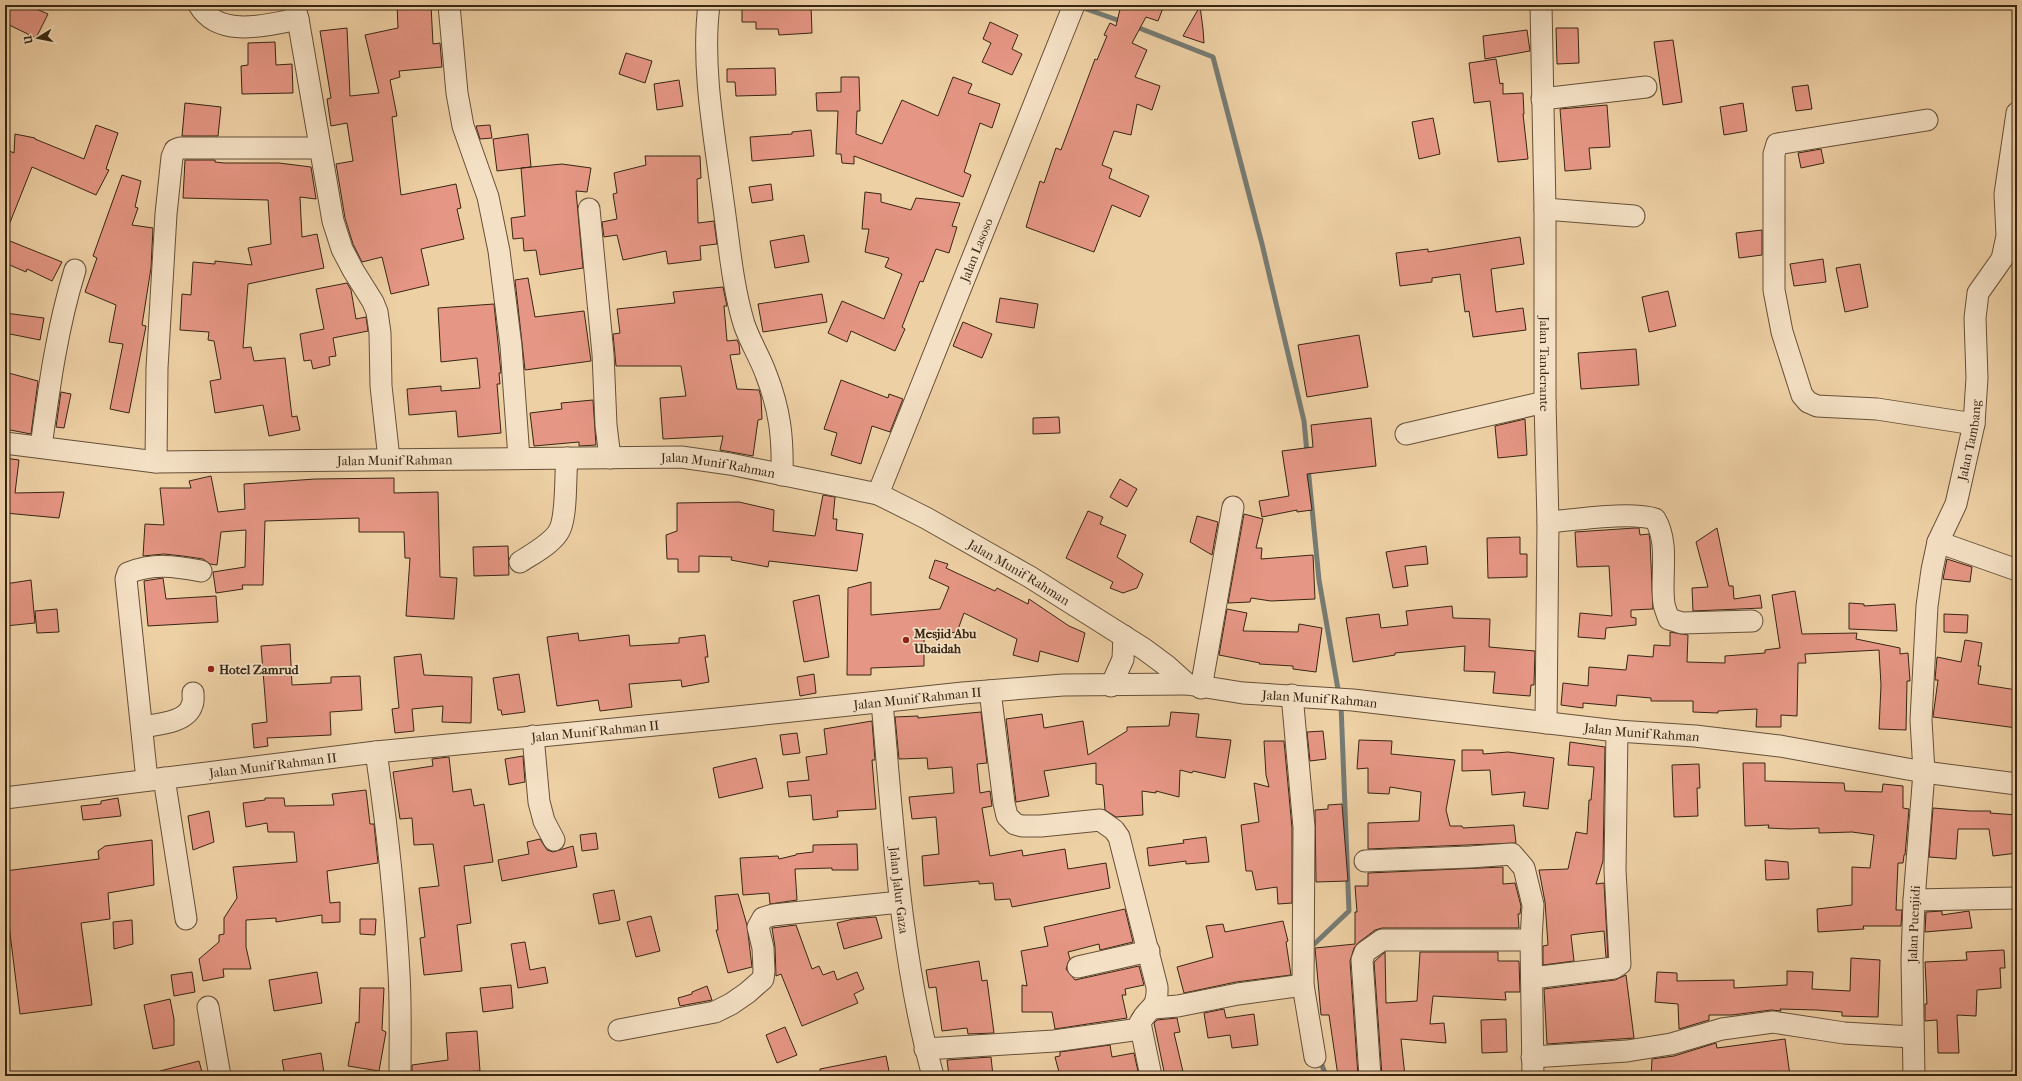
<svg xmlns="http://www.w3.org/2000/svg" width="2022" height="1081" font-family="'IM FELL French Canon',serif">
	<rect width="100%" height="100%" fill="#eed0a5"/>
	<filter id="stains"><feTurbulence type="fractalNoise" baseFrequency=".005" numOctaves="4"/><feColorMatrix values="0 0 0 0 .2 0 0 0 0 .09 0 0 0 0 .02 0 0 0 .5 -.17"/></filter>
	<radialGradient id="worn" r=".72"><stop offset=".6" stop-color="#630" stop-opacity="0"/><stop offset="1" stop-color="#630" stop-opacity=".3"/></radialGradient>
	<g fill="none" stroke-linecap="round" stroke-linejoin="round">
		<path stroke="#767b73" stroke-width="5" d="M1078 6 1123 22
			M1134 26 1213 57 1262 244 1304 421 1307 453
			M1308 467 1319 580 1339 695
			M1309 949 1349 911 1341 705
			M1320 1060 1326 1076"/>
	</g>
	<path fill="#e59684" stroke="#382613" d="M5 5H27L48 14 36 38 5 23Z
		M397 5H431L433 44 440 43 442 67 399 71 400 77 390 80 397 116 392 117 401 195 456 184 461 208 457 209 464 239 421 249 429 285 391 294 382 257 362 262 353 244 345 218 336 164 353 161 347 123 331 126 327 99 331 98 320 31 347 28 350 96 379 93 365 35 398 28Z
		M758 5H770V7L811 5 812 33 779 35 778 29H756V22H742V6Z
		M1118 5H1154L1163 8 1158 21 1146 17 1132 43 1147 50 1135 77 1160 86 1152 110 1137 104 1131 135 1114 131 1102 165 1112 169 1109 178 1149 196 1140 217 1112 205 1094 252 1026 227 1040 181 1044 183 1056 148 1061 150 1095 59 1097 60 1107 36 1104 35 1110 23 1116 26 1120 9H1117Z
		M1200 6 1203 29 1204 43 1183 36Z
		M990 22 1018 35 1012 49 1022 54 1012 75 982 62 991 43 983 39Z
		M1556 28H1578L1579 63 1557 64Z
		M1527 30 1530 51 1485 59 1483 36Z
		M1673 40 1682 102 1663 105 1654 42Z
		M275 42 276 65 292 64 293 93 242 94 241 66 248 65V43Z
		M626 53 652 61 645 83 619 74Z
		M1496 59 1500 84 1503 83V94L1523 93 1524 114H1523L1528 159 1498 162 1490 101 1474 103 1469 63Z
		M775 68 776 95 736 96 735 82H727V69Z
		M841 77H859L860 111H857L856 134 882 144 902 100 938 116 953 77 972 84 968 93 1000 104 992 128 980 123 964 172 971 175 963 197 854 156V164L842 163 841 154H836L838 111H817L816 93 841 92Z
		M679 80 683 106 657 110 654 84Z
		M1808 85 1812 109 1796 111 1792 87Z
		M185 103 221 107 218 136H182Z
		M1743 103 1747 131 1724 135 1720 107Z
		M1607 105 1610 147 1589 148 1591 169 1565 171 1560 109Z
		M1433 118 1440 154 1419 159 1412 122Z
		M96 125 118 133 106 169 109 170 96 195 32 167 5 235V149L14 153 15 134 35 138V139L84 159Z
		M490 125 492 138 480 139 476 126Z
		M811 130 814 156 752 161 750 137 792 134V132Z
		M528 134 531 167 497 171 493 139Z
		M1821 149 1824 163 1801 168 1798 153Z
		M645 156H700L701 178 697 179 698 223 714 221 717 244 700 246 701 260 668 264 666 251 623 260 617 235 604 237 602 222 617 219 613 194 617 193 614 173 646 165Z
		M185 160H215V162L224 163H279L311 167 316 199 300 197 302 237 317 234 324 268 248 284 243 348 251 347 254 361 285 358 292 417 297 416 300 430 269 436 263 405 215 413 210 381 221 379 214 341 208 340 209 332 180 330 182 294 191 295 193 262 215 264V261L252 265 248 248 271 244 268 200 183 198Z
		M562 164 591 168 587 192 576 191 583 268 540 275 536 250 524 251 523 238 513 239 511 218 525 216 521 168Z
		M122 175 141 181 135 207 138 208 132 225 153 228 151 268 142 325 146 326 129 413 110 409 123 344 109 342 116 305 85 292 97 258 93 256Z
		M771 184 773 200 752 203 749 187Z
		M865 192 881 194V202L911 210 916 198 960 203 952 226 957 227 949 253 936 249 923 282 920 281 902 327 905 329 895 351 851 331 847 342 828 333 842 301 884 319 902 274 885 267 889 258 865 252 869 229H862Z
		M1762 230V255L1739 258 1736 233Z
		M804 235 809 262 775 268 770 241Z
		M1520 237 1524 264 1491 269 1496 312 1523 308 1526 330 1473 337 1469 311 1465 312 1460 274 1432 278V282L1400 286 1396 253 1428 249V252Z
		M5 239 62 262 52 281 27 269 26 272 5 263Z
		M1823 259 1826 282 1794 286 1790 264Z
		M1860 264 1868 307 1845 312 1836 268Z
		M528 278 535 317 584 311 591 361 525 370 515 280Z
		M347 283 351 290 356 319 366 317 368 331 333 338 336 356 329 357 330 365 313 369 311 360 304 361 300 334 324 329 316 289Z
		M723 287 727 306H724L727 341 737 340 739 344 740 354 730 355 737 389 759 390 761 397 762 419 758 420 753 456 720 450 723 436 663 439 660 398 686 396 681 366H616L613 334 620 333 617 309 675 303 673 292Z
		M1668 291 1676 326 1649 332 1642 297Z
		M822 294 827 322 763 332 758 304Z
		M1000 298 1038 304 1034 328 996 322Z
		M494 304 501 373H499L500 384H497L501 433 458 437 456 411 409 415 407 389 441 386V391L480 388 477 358 441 362 438 308Z
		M5 313 44 318 40 340 5 333Z
		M963 322 992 334 982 358 953 346Z
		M1359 335 1368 387 1307 397 1298 345Z
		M1636 349 1639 385 1581 389 1578 353Z
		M5 372 38 381 31 434 5 429Z
		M841 380 888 398 889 394 903 399 890 432 872 426 861 464 831 455 837 433 824 429Z
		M61 392 71 394 64 428 56 427Z
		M593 400 596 445 579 446V442L534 446 530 413 562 409 561 403Z
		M1059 417 1060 433 1033 434V418Z
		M1371 418 1376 466 1307 474 1312 510 1297 512V510L1262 517 1259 501 1289 496 1282 451 1313 447 1311 425Z
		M1525 419 1527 455 1498 458 1495 426Z
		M5 458 19 460 15 493 64 492 59 518 5 513Z
		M211 476 218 512 245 509 244 484 315 479 394 478V493L438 492 440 577 457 578 454 619 406 616 410 558H405L404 532H359V518L265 521 263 585H242L243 589 216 593 213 572 245 567 246 530 221 532 217 565 210 564 203 559 183 556 164 554 143 556 145 524 164 525 160 488H191L189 481Z
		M1120 479 1137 489 1127 507 1110 497Z
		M823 495 835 497 833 519H837L836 530 863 534 857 571 769 561 768 567 731 560 732 557 699 556V572H678V559H667L666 535 677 531V503L739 502 774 510 773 531 815 536Z
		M1088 511 1103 517 1100 524 1126 535 1117 557 1143 574 1137 588 1123 593 1110 588 1113 582 1066 558Z
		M1244 514 1263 519 1256 548H1262L1261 559 1313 555 1315 599 1271 601 1251 598 1250 602 1228 603Z
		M1197 516 1218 522 1212 555 1190 542Z
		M1635 528H1639L1640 535 1649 534 1650 541 1653 609 1631 610V617L1636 618V625L1606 628 1605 639 1578 637 1580 613 1612 616 1609 566 1577 567 1575 532Z
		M1717 528 1729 586H1733L1734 599 1760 595 1762 608 1693 611 1692 588 1708 587 1696 542Z
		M1520 537V554H1527V577L1488 578 1487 538Z
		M508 546 509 575 474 576 473 547Z
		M1426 546 1428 564 1405 566 1408 586 1393 588 1386 552Z
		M1947 559 1972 567 1970 582 1943 579Z
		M935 560 948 564 946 568 995 591 997 588 1028 604 1029 599 1069 626 1085 633 1078 662 1040 651 1038 662 1013 655 1017 639 964 613 957 632 924 636V666L871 668V675H847L848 588 871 582V615L940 609 949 587 929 578Z
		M163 578 166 599 216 596 218 622 148 626 144 581Z
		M31 580 35 623 5 626V610H7L5 584Z
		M1795 591 1802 634 1857 633 1856 639 1900 648V654L1908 653 1910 681H1907L1906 730 1879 729 1881 685 1879 650 1805 654 1806 663H1798L1797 716 1781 715V727H1756L1757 709 1718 711V713L1693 712V701H1651V698L1617 695 1616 706 1583 703V708L1561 705 1563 683 1588 686 1589 667 1626 670 1628 655 1653 657 1654 645 1670 646V632L1688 635 1687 662 1725 663V656L1765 653V650L1780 648 1772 595Z
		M819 595 829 657 804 662 793 601Z
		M1849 603 1864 604V606L1895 604 1897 631 1849 629Z
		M1452 606 1453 618 1490 619 1489 647 1535 651 1534 685H1531L1530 696 1493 693 1495 672 1464 671 1465 646 1395 653V655L1353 662 1346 618 1379 614 1381 628 1408 625 1406 611Z
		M57 609 59 632 37 633 35 611Z
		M1227 609 1247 613 1243 631 1298 632 1299 624 1322 628 1316 672 1293 669V666L1259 664 1260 663 1219 655Z
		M1944 614 1968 615 1967 633 1944 632Z
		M578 633 579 641 629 635 630 646 679 643V638L705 635 708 657H705L709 682 682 687 681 680 629 684 632 707 600 711 598 700 557 706 547 637Z
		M1965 640 1982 643 1978 666H1981L1978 684 2017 690V728L1933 717 1938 680H1935L1937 657 1961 662Z
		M290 644 292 685 331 683V677L360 676 362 710 330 712 331 735 267 738 268 746 254 748 252 724 267 722 261 646Z
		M421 654 424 675 472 677 471 723 442 722 443 706 412 709 414 731 395 733 392 709 399 708 394 657Z
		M519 674 525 712 502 715 501 710H498L493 678Z
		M814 674 816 693 800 696 797 677Z
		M981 712 987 763 977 764 980 793 990 791 992 806 982 808 990 856 1022 850 1023 856 1065 849 1068 869 1106 863 1110 888 1012 907 1010 899 995 900 993 883 979 884V881L924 886 922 856 939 854 936 817 912 819 909 797 954 793 952 767 928 769 927 758 899 759 895 717 918 716V718Z
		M1171 712 1199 714 1196 737 1231 740 1225 778 1193 771 1192 773 1180 770 1179 797 1156 791V793L1142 791 1143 815 1116 817 1105 810 1103 785 1096 784V763L1044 771 1049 796 1016 802 1006 719 1042 714 1044 728 1083 721 1088 755 1127 731V727L1169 726Z
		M872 721 875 760H872L876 809 837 811 838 817 813 820 811 795 789 797 787 782 809 780 806 757 827 754 824 729Z
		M1323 731 1326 759 1310 761 1307 732Z
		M797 733 800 753 783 755 780 735Z
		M1359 740 1392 741 1391 754 1455 760 1446 810 1450 826H1462L1463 828 1514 825 1516 843 1368 849V823L1419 821 1421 792 1390 787 1389 794 1368 793V768L1357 769Z
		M1264 741H1284L1292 828V903L1278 904 1277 887 1256 890 1252 871H1246L1241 825 1259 822 1254 783 1269 787 1266 775Z
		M1570 742 1605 747 1603 861 1596 884 1604 883 1608 957H1606L1604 931 1586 933 1571 935 1574 961 1543 965V946L1548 945 1545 902 1539 870 1568 869 1576 832 1587 834 1589 800H1591L1594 767 1568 765Z
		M1462 750H1483V754L1508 752 1554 758 1548 809 1523 806 1525 792 1492 795 1490 770 1462 771Z
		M523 756 525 782 509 785 505 759Z
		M449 757 453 792 471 789 474 806 484 804 493 862 464 866 471 923 457 925 462 971 424 975 420 938 425 937 419 888 439 886 433 844 414 845 412 818 400 819 393 772 433 766 432 759Z
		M756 758 763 788 719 798 713 768Z
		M1743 763H1765V781L1844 783 1845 791 1882 792 1883 784 1903 786V808L1909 809 1905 855H1904L1903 863H1898L1896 910H1902L1901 926H1863L1864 929 1818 932 1817 909 1852 905V867L1870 868 1874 835 1852 832 1819 833V828L1790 829 1768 828 1769 825 1745 826Z
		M1699 764 1700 788H1697L1698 816 1674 817 1672 765Z
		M366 790 370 824H374L378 863 327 871 330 903 340 902V922L322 923V915L276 922V918L246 920V947L251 969H223L224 977 203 981 199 959 219 942V935L224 934V918L237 898 233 867 297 862 294 832H268L267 823 246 827 243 803 265 800V798H284L285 806 334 805 332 794Z
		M118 798 121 816 83 820 81 806 101 804V801Z
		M1342 804 1348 881 1316 882 1315 810 1328 809V805Z
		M1933 808 1970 811H1991L1990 813 2017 815V853L1993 856 1989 829H1958L1956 859 1929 857Z
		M209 811 214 842 193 850 188 816Z
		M596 833 598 849 582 851 580 835Z
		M1206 837 1209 862 1186 864V861L1149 866 1147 848 1184 843 1183 840Z
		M540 839 547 850 553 852 573 846 577 867 502 881 498 860 529 854 527 842Z
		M152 840 154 885 108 893 110 919 81 923 92 1005 20 1014 5 893V871L99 859 98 851 105 846Z
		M857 844 858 870H832V868L795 869 797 900 770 904 769 893 743 895 740 858 778 856 779 859 796 855V854L813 852V845Z
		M1765 860 1788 862 1789 879 1766 880Z
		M1503 867V884L1515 883 1521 906 1520 914H1518L1519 928H1382L1375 930 1358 943 1354 948 1350 961 1358 1076H1338L1329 1015H1321L1315 948 1355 944V912H1357L1355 886H1368V873Z
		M614 890 620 920 599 924 593 894Z
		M738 894 747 925 752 967 728 973 716 930H718L715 896Z
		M1125 909 1133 942 1100 950 1099 944 1068 952 1070 959 1066 969 1075 980 1139 966 1144 985 1125 989 1126 995H1122L1127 1018 1055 1029 1052 1012H1022V985L1027 986 1021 951 1048 946 1044 927Z
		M1942 911V915L1969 911 1972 928 1925 932 1926 912Z
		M651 916 660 951 636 957 627 922Z
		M876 917 882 938 844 949 837 923 853 919Z
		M360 919H376L375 935 360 934Z
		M132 920 133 944 114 949 113 922Z
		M1283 921 1288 941 1286 942 1291 975 1236 982 1184 993 1177 967 1213 957 1206 926 1223 924 1225 932Z
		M796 925 812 969 819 966 823 975 834 971 837 980 857 972 864 989 854 994 858 1003 802 1026 781 974 776 976 775 947 772 928Z
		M525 942 530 970 545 967 548 983 518 988 511 944Z
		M2004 950 2005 968H2000L2001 988 1977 990 1976 1016 1957 1015 1959 1053H1938L1937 1020 1925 1021V1004H1927L1925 962 1967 960 1966 952Z
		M1385 952 1386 1003 1417 1001 1420 952H1498V961H1519L1520 992H1505L1506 1000 1433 996 1430 1024 1444 1023 1446 1043 1401 1039 1405 1076H1382L1374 962Z
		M1851 958 1880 960 1878 1017 1842 1016V1012L1817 1010 1780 1009 1781 1011 1771 1010 1732 1015H1709V1020L1679 1029 1678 1004 1655 1002 1657 972 1677 973V981L1734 980V988L1787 985V971L1813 972 1812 989 1850 991Z
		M979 961 982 981 987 980 994 1033 968 1034 967 1028 942 1031 936 987 929 988 926 970Z
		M192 972 195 992 174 996 171 975Z
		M317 972 322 1003 274 1011 269 980Z
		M1626 975 1634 1038 1547 1044 1544 989 1615 980Z
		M511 985 513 1008 483 1012 480 988Z
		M707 986 712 1000 680 1006 678 998 692 994V992Z
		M360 988H384L382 1030 386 1032 379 1071 348 1066 356 1022 359 1023Z
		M170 999 174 1019V1045L153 1049 144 1005Z
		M1224 1009 1226 1018 1254 1014 1258 1045 1232 1048 1230 1035 1208 1038 1204 1013Z
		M1177 1018 1180 1032 1174 1033 1184 1076H1165L1154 1023 1157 1020Z
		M1506 1019 1507 1052 1482 1053 1481 1020Z
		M785 1027 797 1055 777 1063 766 1035Z
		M477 1031 480 1071 446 1073V1076H412V1065L448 1060 446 1033Z
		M1785 1039 1790 1076H1651L1652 1059 1674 1056 1716 1043 1717 1048Z
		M1110 1045 1112 1057 1134 1053 1139 1076H1060L1055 1057 1060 1056V1052Z
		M321 1053 324 1073 306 1076H285L282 1060Z
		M886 1056 890 1076H820V1069Z
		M991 1057 993 1076H949L947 1060Z
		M199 1061 203 1076H161L160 1071Z"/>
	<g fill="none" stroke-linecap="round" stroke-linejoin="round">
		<g stroke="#665038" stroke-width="23">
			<g id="minor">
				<path d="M199 5C219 39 267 25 298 19"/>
				<path d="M294 5 298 19 333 221 342 249 353 270 373 302 377 312 380 333 381 386 389 459"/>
				<path d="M449 5 457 93 463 126 488 197 499 251 511 346 519 458"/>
				<path d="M709 5C701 67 715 139 723 201 729 242 732 284 744 324 750 342 760 357 766 374 780 410 783 437 782 475"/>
				<path id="s1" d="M1541 5 1545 209V402L1548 522 1546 723"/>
				<path d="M1542 99 1646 87"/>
				<path d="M1927 120 1777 144 1774 154V290L1782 332 1802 395 1808 402 1817 406 1877 409 1974 424"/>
				<path d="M589 209 603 354 606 425 610 458"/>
				<path d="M1545 209 1634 216"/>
				<path d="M1406 434 1545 402"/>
				<path id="s2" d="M5 443 156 462 681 457 730 464 878 494 926 518 1030 577 1144 649 1167 666 1187 684 1243 693 1353 700 1617 731 1695 736 1780 746 1924 772 2017 784"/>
				<path d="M41 447C49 388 57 328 75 270"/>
				<path d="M156 462 157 368 166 214 172 157 175 150 180 148H319"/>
				<path id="s3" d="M878 494 1074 5"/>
				<path d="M1548 522C1575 520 1630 511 1655 519 1670 544 1660 577 1664 604 1665 609 1667 614 1669 619L1682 623 1752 621"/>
				<path d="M1938 542 2017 570"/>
				<path d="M520 562C532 554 554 543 560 529 567 514 565 476 567 458"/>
				<path d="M1111 686 1123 659 1124 636"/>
				<path d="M1201 688 1233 507"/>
				<path d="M990 691 1004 803 1007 816 1015 824 1022 826H1041L1100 820 1114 830 1119 837 1157 987C1158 1011 1148 1006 1140 1023L1151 1076"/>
				<path d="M1292 695 1304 827 1303 985 1315 1057"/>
				<path id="s4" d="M882 702C893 825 900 956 933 1076"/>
				<path d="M142 727C157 724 187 723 192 705 194 702 193 697 193 693"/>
				<path d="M533 736 539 802 544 821 554 840"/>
				<path d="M376 752C387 826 395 899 399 973 401 1007 400 1042 400 1076"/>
				<path d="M164 778 186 919"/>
				<path d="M147 780 126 579 128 573C154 563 174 566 201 571"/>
				<path id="s5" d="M5 798 376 752 727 718 963 693 1063 685 1187 684"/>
				<path d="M1365 861 1470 857 1512 854 1524 868 1533 905 1531 940 1533 1076"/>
				<path d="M1914 900 2017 898"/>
				<path d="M1078 967 1149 951"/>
				<path d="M1532 978 1614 968 1620 964 1615 870 1617 731"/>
				<path d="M208 1007 220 1076"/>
				<path d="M1153 1008 1178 1006 1238 994 1303 985"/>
				<path d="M619 1030 715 1012 731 1004 747 993 763 979 764 971 763 948 758 927 763 918 773 915 900 902"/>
				<path d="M925 1049 1054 1041 1140 1029"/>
				<path d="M1532 1057 1627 1051 1671 1044 1722 1029 1773 1022 1844 1033 1912 1037"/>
				<path d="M1370 1076 1362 960 1365 952 1382 940H1531"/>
				<path id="s6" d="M1914 1076 1912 959 1914 900 1924 772 1921 720 1927 606 1932 570 1938 542 1956 504 1974 424 1977 378 1975 318 1978 293 2002 259 2007 236 2005 194 2017 113"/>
			</g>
		</g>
		<use href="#minor" stroke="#f4e0c4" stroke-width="21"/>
	</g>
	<g fill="#8f2418" stroke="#f4e0c4" stroke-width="1.5">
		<circle cx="906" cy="640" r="4"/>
		<circle cx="211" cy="669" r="4"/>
	</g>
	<g text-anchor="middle" stroke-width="3.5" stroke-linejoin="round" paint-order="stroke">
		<g font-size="13" fill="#382613" stroke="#f4e0c4">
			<text dy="5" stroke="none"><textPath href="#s3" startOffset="263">Jalan Lasoso</textPath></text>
			<text dy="5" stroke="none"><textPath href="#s1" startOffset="359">Jalan Tanderante</textPath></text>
			<text dy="5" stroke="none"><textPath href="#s6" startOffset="643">Jalan Tambang</textPath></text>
			<text dy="5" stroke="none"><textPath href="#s2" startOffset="391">Jalan Munif Rahman</textPath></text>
			<text dy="5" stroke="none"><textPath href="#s2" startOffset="715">Jalan Munif Rahman</textPath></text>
			<text dy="5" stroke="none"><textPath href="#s2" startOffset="1039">Jalan Munif Rahman</textPath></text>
			<text dy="5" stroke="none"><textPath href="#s5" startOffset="918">Jalan Munif Rahman II</textPath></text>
			<text dy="5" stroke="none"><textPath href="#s2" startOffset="1375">Jalan Munif Rahman</textPath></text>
			<text dy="5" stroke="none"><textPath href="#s5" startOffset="594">Jalan Munif Rahman II</textPath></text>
			<text dy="5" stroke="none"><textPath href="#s2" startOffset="1699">Jalan Munif Rahman</textPath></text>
			<text dy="5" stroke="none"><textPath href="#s5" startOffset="270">Jalan Munif Rahman II</textPath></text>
			<text dy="5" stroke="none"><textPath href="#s4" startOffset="189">Jalan Jalur Gaza</textPath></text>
			<text dy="5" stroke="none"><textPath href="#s6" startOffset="152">Jalan Puenjidi</textPath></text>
		</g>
		<g font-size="13" font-weight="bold" fill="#382613" stroke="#f4e0c4" text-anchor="start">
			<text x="914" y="638">Mesjid Abu<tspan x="914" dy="15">Ubaidah</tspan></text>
			<text x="219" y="674">Hotel Zamrud</text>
		</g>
	</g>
	<rect width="2022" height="1081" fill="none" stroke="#eed0a5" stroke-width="20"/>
	<rect x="6" y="6" width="2010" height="1069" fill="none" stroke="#382613" stroke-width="2"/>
	<rect x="10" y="10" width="2002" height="1061" fill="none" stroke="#382613"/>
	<g transform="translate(38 38) rotate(260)" stroke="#f4e0c4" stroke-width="3" paint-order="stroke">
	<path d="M0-3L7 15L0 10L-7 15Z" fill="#382613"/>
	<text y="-6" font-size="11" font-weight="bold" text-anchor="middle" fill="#382613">U</text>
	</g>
	<rect width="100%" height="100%" filter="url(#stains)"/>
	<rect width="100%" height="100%" fill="url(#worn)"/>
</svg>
